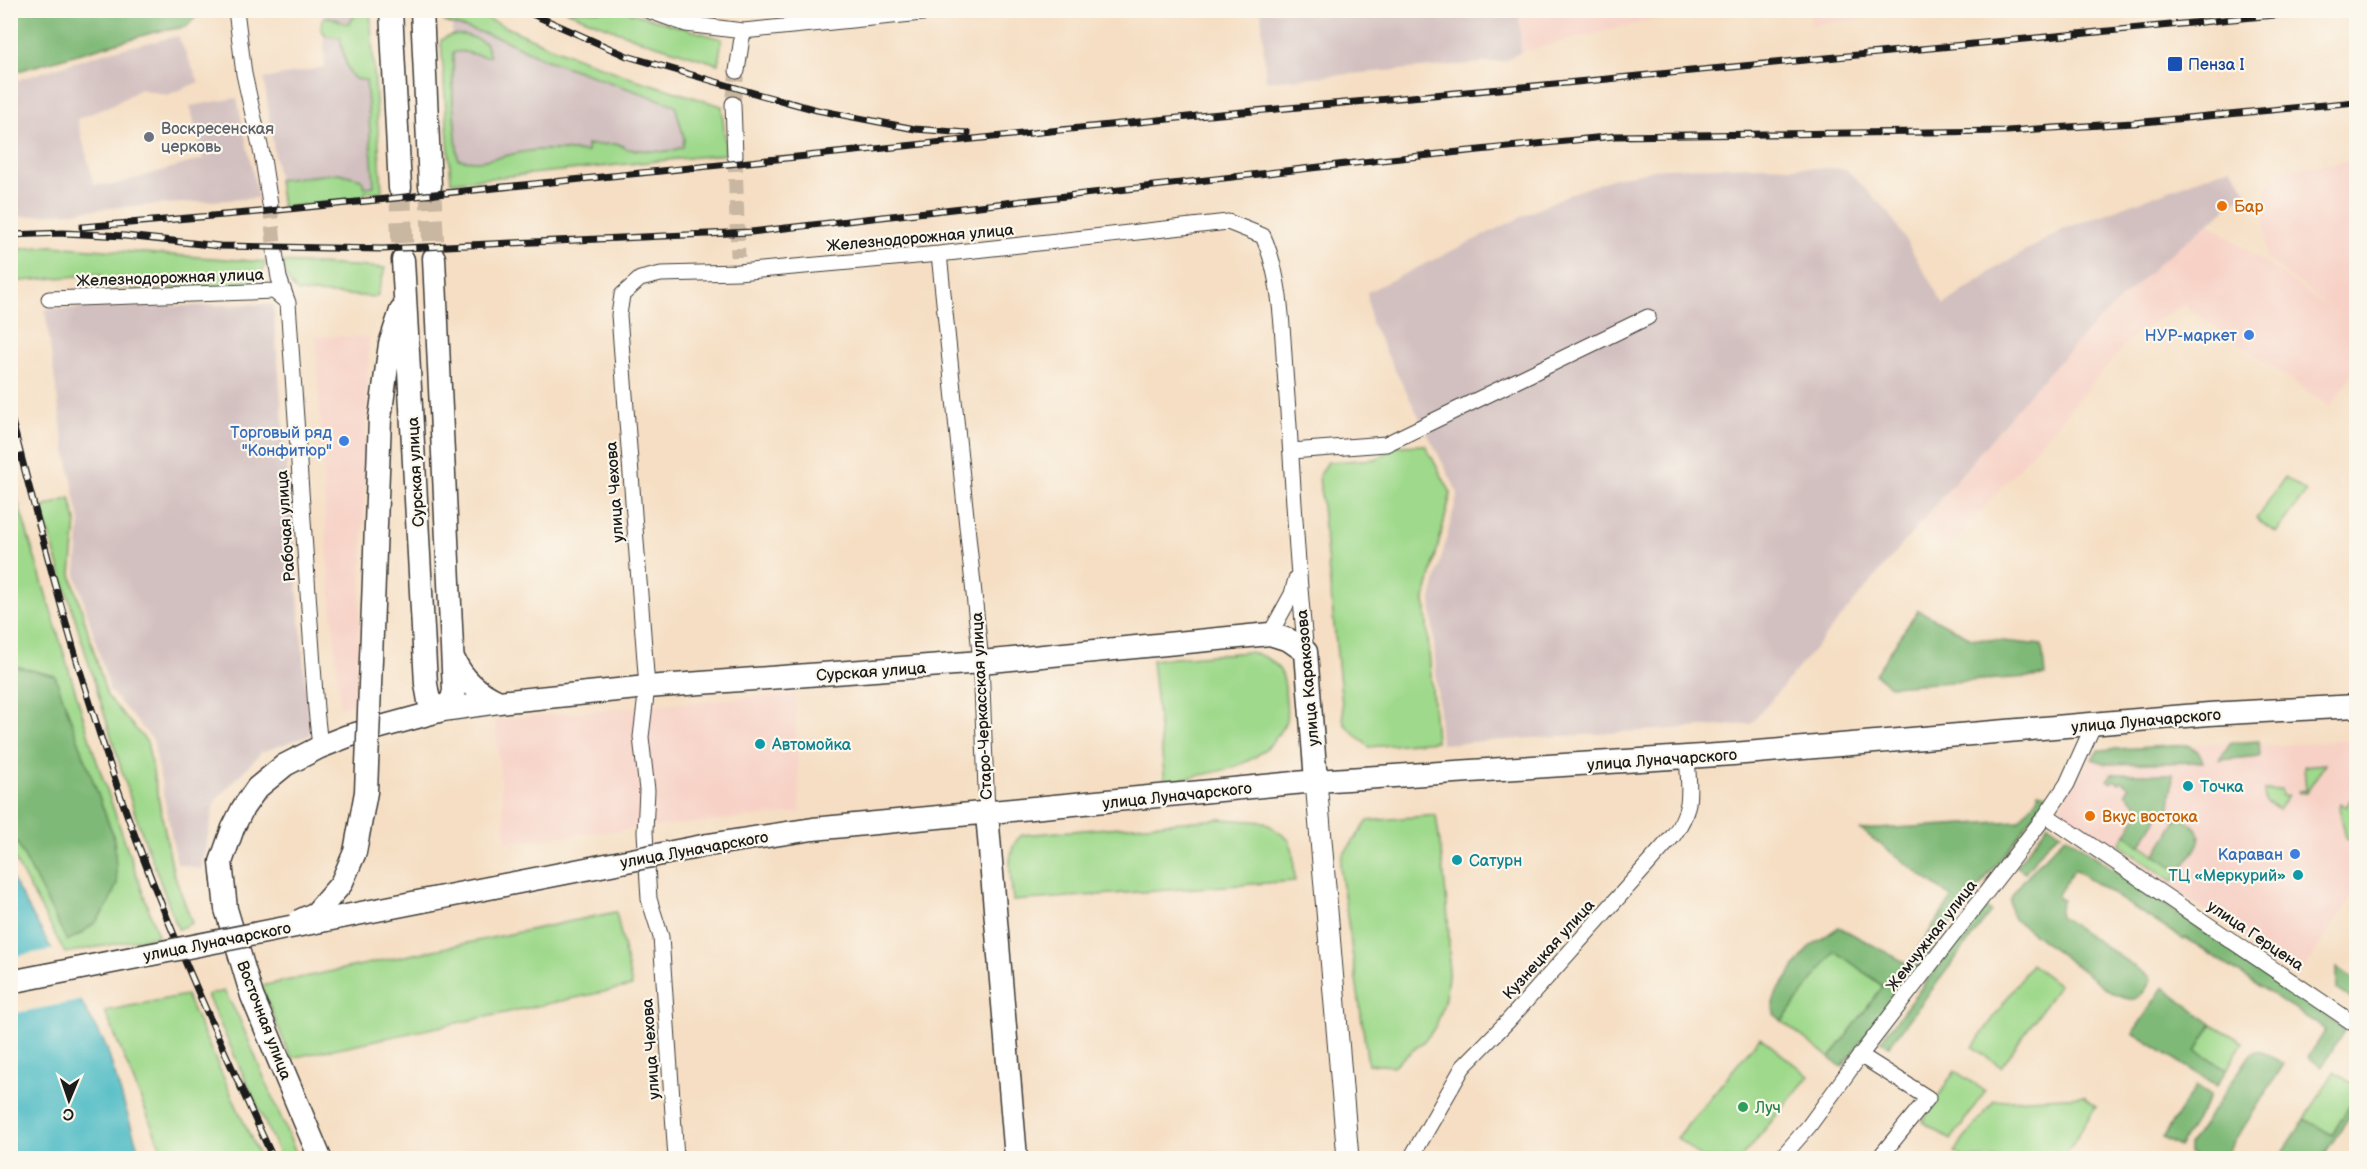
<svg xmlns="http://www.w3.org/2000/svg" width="2367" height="1169" font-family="'Balsamiq Sans',sans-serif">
	<rect width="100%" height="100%" fill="#fbf7ec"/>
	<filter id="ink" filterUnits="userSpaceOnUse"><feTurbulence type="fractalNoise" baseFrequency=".0167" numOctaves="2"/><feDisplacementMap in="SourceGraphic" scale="12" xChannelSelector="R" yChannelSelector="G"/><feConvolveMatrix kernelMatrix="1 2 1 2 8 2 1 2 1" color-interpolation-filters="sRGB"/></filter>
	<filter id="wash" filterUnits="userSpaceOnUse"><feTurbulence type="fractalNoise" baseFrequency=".008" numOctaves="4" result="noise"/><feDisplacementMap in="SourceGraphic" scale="24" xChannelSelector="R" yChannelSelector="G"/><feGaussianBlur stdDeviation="1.35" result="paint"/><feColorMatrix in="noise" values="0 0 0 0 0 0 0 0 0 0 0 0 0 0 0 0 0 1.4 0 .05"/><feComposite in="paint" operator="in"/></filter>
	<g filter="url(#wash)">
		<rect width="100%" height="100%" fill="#f5dec3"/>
		<path fill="#f7d1c6" d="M1671 10V15L1521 52 1519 11Z
			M1810 11H1861V19L1811 25Z
			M2356 160V369L2330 407 2186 306 2160 262 2208 223 2353 325 2265 258 2266 192 2270 183 2283 170Z
			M2159 263 2184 304 2136 333 1946 551 1919 526 2035 387 2089 330Z
			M316 336 369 337 363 546 355 703 340 707 327 546Z
			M795 693 800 812 506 842 495 720Z
			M2356 740V890L2299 976 2223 921 2166 886 2057 811 2086 765 2099 750 2259 741 2267 746Z"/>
		<path fill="#d2bfbf" d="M323 11H363L368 121 374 187H365L339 173 278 180 264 79 325 67Z
			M1261 11H1519L1521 52 1505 61 1266 81Z
			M452 24 500 38 544 59 675 105 684 138 683 147 667 152 627 149 618 144 587 145V152L530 150 497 158 466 161 458 159 453 103Z
			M178 36 199 82 167 95 140 89 113 105 77 119 94 184 112 185 203 159 190 106 237 98 258 198 120 207 11 218V82L111 51Z
			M1760 166 1846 169 1890 214 1944 305 1996 268 2064 229 2231 167 2247 192 2159 263 2089 330 2035 387 1751 724 1441 744 1431 599 1458 493 1371 323 1367 292 1569 194 1614 178 1663 168Z
			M273 304 310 735 262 752 215 801 201 869 177 864 153 740 110 691 76 574 80 521 62 431 45 309Z"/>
		<path fill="#9fd98b" stroke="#5e7a54" stroke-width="1.5" d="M358 10 370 11 382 192H366L361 200 282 207 278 180 339 173 361 179 365 187 374 186 366 80C363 80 359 80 356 79 346 76 342 47 340 37L326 36 321 29 322 19C331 13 339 23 349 24Z
			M439 11H471L548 46 631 78 722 106 726 154 451 182 441 40C456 30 470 35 485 43L490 56C474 58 467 48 453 53V103L458 159C482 165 506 154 529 151 547 148 568 151 587 152V145L619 144 627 149 667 152 683 147 684 138 675 105 544 59 500 38 445 22Z
			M566 11H625L722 39 718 64 637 39Z
			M51 246 265 262C263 278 255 284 241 289L104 287 101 274 11 282V250Z
			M283 262 385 268 377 297 298 292C288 284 285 274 283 262Z
			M1425 445 1451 493 1425 599 1436 741 1369 747 1344 724 1319 476 1328 462 1377 459 1397 446Z
			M2285 477 2306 492 2276 533 2256 519Z
			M16 496 95 756 158 936 65 953 11 853 10 497Z
			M70 498 76 521 71 574 107 696 147 742 173 871 192 923 178 929 136 817 41 508Z
			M1249 652C1269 656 1284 667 1285 688 1285 697 1288 710 1286 720 1285 725 1280 731 1277 736 1252 772 1205 773 1165 782L1152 660Z
			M2325 764 2307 792 2299 793 2298 791 2306 790 2304 766Z
			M2281 789 2282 796 2288 795 2278 810 2265 800 2264 791Z
			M2351 799 2356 802V841L2348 840 2346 838 2339 807 2340 803 2346 807Z
			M1436 815C1443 869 1464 988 1431 1033 1422 1045 1405 1056 1393 1066L1368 1064 1340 866 1343 855 1368 821Z
			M1220 819 1265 822 1289 840 1293 851 1295 881 1013 901C1012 881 1003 849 1022 835Z
			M2126 834 2180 872 2173 881 2120 845Z
			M616 912 632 986 291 1058 261 986Z
			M1835 950 1883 987 1830 1058 1782 1021Z
			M2031 964 2059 985 2001 1067 1973 1047Z
			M224 991 239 1018 298 1158H281L207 995Z
			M186 995 260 1158H165L105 1011Z
			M2212 1024 2243 1042 2227 1069 2196 1051Z
			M1760 1037 1809 1076 1741 1158H1702L1677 1138Z
			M1955 1071 1985 1091 1951 1140 1922 1121Z
			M2334 1072 2356 1086V1095L2332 1135 2305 1119Z
			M2084 1096 2096 1106 2064 1158H1964L1954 1152 1994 1101Z"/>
		<path fill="#7fb977" stroke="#4e6a4a" stroke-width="1.5" d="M11 10H202V11L186 27 155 32 11 73Z
			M1918 610 1971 638 2042 645 2045 676 1890 686 1875 674Z
			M11 665 55 676 114 838 117 884 108 905 97 921 82 933 67 941 11 831Z
			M2259 741 2260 756 2219 760 2231 743Z
			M2188 745C2196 750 2201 752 2203 762L2106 764 2092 759 2099 750Z
			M2112 774H2173L2170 808C2210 836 2206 833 2180 872L2155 855 2176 821 2161 812 2140 846 2126 834 2141 808 2126 793 2129 787 2121 781 2119 783 2114 780 2111 783 2107 780Z
			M2038 792 2047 794V798L1842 1067 1830 1058 1883 986 1835 951 1782 1021 1774 1014 1773 1003 1776 994 1808 948 1839 927 1908 964 1952 898 1861 830 2018 821 2038 798Z
			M2048 824 2061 833 2048 843 2025 872 2016 866Z
			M2066 836 2345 1029 2322 1067 2308 1057 2326 1030 2186 938 2184 940 2074 869 2057 896 2063 900 2059 910 2060 916 2150 977 2151 981C2138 1002 2134 1004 2111 992L2014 919C2011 913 2009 907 2010 901 2013 887 2054 848 2066 836Z
			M1984 907 1991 912 1889 1046 1881 1040Z
			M2337 968 2356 981V1002L2337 989Z
			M2163 987 2212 1024 2196 1051 2227 1069 2217 1086 2133 1033Z
			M2256 1051 2263 1052 2284 1064 2224 1158H2199L2189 1153V1145L2250 1055Z
			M2196 1086 2211 1096 2179 1147 2162 1138Z
			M2356 1095V1106L2322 1158H2279L2305 1119 2332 1135Z"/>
		<path fill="#4dbbc5" stroke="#346c70" stroke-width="1.5" d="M10 875 106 1046 141 1158H11Z"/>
		<path fill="#f5dec3" d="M55 949 84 1000 11 1014V957Z"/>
	</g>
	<g filter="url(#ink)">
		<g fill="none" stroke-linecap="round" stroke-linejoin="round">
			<path stroke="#cab7a2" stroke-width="15" stroke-dasharray="15 8" stroke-linecap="butt" d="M733 104 737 71
				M735 156 738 257
				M270 204 275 252"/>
			<path stroke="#cab7a2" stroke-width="22" stroke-dasharray="22 11" stroke-linecap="butt" d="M430 186 434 258
				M400 188 403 260"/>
			<g stroke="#3d3935" stroke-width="17">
				<path id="street" d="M236 10 244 74 263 159 270 204
					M647 10 686 24 743 31 952 10
					M737 71 743 31
					M733 104 735 156
					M275 252 279 278 288 303 316 709 320 747
					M939 254 981 662 987 814
					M49 299 274 291 288 303
					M1291 451 1386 444 1648 317
					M1270 634 1292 594 1296 579
					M2046 815 2356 1025
					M1860 1055 1928 1098 1879 1158
					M676 1158 661 937 649 899 645 832 647 790 641 737 647 687 619 315 622 295 640 279 661 274 738 272 939 254 1228 222 1263 236C1283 281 1282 336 1286 384 1293 474 1296 563 1306 652
					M1411 1158 1463 1067 1508 1021 1673 836C1694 807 1689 791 1687 757
					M1781 1158 1809 1126 1865 1049 2046 815 2067 784 2094 724"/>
			</g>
			<g stroke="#3d3935" stroke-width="23">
				<path id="secondary" d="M1316 781 1348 1158"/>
			</g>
			<g stroke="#3d3935" stroke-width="25">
				<path id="primary" d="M391 10 400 188
					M422 10 430 186
					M434 258 454 691 452 699 443 710
					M403 260 426 684 429 701 443 710
					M380 418 390 344 401 311
					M453 658C463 680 478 692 499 702
					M987 814 1016 1158
					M708 845 813 829 1316 781 1733 754 2209 714 2356 706
					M320 1158 252 996 226 909 221 862 233 828 243 808 257 788 285 765 320 747 348 736 443 710 499 702 647 687 981 662 1270 634 1289 640 1306 652 1316 781"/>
			</g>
			<use href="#street" stroke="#fff" stroke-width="15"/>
			<use href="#secondary" stroke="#fff" stroke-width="21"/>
			<use href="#primary" stroke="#fff" stroke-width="22"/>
			<g stroke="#1c1c1c" stroke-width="7">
				<path id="rail" d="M523 10 627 56 761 95 817 110 915 129 968 133
					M82 227 259 212 1198 116 1566 83 2327 10
					M10 235 63 233 125 236 220 246 382 249 751 232 1381 160 1615 136 2007 131 2133 123 2356 102
					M10 413C45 550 81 687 129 820 171 935 222 1047 273 1158"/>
			</g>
			<use href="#rail" stroke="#fbf7ec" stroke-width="4.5" stroke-dasharray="14" stroke-linecap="butt"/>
			<g stroke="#3d3935" stroke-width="25" stroke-linecap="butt">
				<path id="primary-bridge" d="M299 921 316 913 341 884 355 852 366 792 380 418
					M10 982 708 845"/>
			</g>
			<use href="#primary-bridge" stroke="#fff" stroke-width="22"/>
		</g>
	</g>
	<rect fill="#1a4fb4" stroke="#fbf7ec" stroke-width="2" x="2167" y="56" width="16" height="16" rx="3"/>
	<circle fill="#6b7280" stroke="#fbf7ec" stroke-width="2" cx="149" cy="137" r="6"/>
	<g fill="#e8710a" stroke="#fbf7ec" stroke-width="2">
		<circle cx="2222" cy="206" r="6"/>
		<circle cx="2090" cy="816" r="6"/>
	</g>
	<g fill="#3f7fe0" stroke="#fbf7ec" stroke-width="2">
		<circle cx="2249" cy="335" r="6"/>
		<circle cx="344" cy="441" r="6"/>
		<circle cx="2295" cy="854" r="6"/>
	</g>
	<g fill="#0f9aa8" stroke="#fbf7ec" stroke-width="2">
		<circle cx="760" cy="744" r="6"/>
		<circle cx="2188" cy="786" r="6"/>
		<circle cx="1457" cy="860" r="6"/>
		<circle cx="2298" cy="875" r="6"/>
	</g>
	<circle fill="#2e9e5b" stroke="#fbf7ec" stroke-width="2" cx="1743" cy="1107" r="6"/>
	<g text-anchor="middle" stroke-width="4.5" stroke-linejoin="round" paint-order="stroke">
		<g font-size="16" fill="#164399" stroke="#fbf7ec" text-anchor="start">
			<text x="2188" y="70">Пенза I</text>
		</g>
		<g font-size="16" fill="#5b616d" stroke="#fbf7ec" text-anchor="start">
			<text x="161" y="134">Воскресенская<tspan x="161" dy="18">церковь</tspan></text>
		</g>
		<g font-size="16" fill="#c56008" stroke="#fbf7ec" text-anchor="start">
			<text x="2234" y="212">Бар</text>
			<text x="2102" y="822">Вкус востока</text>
		</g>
		<g font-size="16" fill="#1c1c1c" stroke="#fbf7ec">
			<text transform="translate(920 237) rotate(-5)" y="6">Железнодорожная улица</text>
			<text transform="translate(170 277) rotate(-2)" y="6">Железнодорожная улица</text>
			<text transform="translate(415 472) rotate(-93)" y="6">Сурская улица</text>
			<text transform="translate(614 492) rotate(-94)" y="6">улица Чехова</text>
			<text transform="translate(285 526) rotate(-94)" y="6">Рабочая улица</text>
			<text transform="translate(871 671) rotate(-4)" y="6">Сурская улица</text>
			<text transform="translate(1307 678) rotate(-95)" y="6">улица Каракозова</text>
			<text transform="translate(981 706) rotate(-93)" y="6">Старо-Черкасская улица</text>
			<text transform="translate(2146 720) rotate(-5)" y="6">улица Луначарского</text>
			<text transform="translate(1662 759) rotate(-4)" y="6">улица Луначарского</text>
			<text transform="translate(1177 795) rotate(-6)" y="6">улица Луначарского</text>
			<text transform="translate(694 849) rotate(-10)" y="6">улица Луначарского</text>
			<text transform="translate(1931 935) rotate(-52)" y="6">Жемчужная улица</text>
			<text transform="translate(2256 935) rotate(34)" y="6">улица Герцена</text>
			<text transform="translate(217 941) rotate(-11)" y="6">улица Луначарского</text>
			<text transform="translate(1548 949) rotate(-48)" y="6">Кузнецкая улица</text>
			<text transform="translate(265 1020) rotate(69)" y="6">Восточная улица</text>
			<text transform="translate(650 1049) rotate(-94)" y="6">улица Чехова</text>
		</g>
		<g font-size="16" fill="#366cbe" stroke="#fbf7ec" text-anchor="end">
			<text x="2237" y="341">НУР-маркет</text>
			<text x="332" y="438">Торговый ряд<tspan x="332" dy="18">"Конфитюр"</tspan></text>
			<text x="2283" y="860">Караван</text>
		</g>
		<g font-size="16" fill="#0d838f" stroke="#fbf7ec" text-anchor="start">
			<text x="772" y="750">Автомойка</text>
			<text x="2200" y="792">Точка</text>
			<text x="1469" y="866">Сатурн</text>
			<text x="2286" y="881" text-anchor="end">ТЦ «Меркурий»</text>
		</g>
		<g font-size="16" fill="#27864d" stroke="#fbf7ec" text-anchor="start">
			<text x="1755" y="1113">Луч</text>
		</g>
	</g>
	<rect width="2367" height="1169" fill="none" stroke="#fbf7ec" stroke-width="36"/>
	<g transform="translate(69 1100) rotate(182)" stroke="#fbf7ec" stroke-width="4.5" paint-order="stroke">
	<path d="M0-4.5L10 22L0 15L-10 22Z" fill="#1c1c1c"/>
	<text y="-9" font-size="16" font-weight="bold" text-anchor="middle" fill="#1c1c1c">С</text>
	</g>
</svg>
